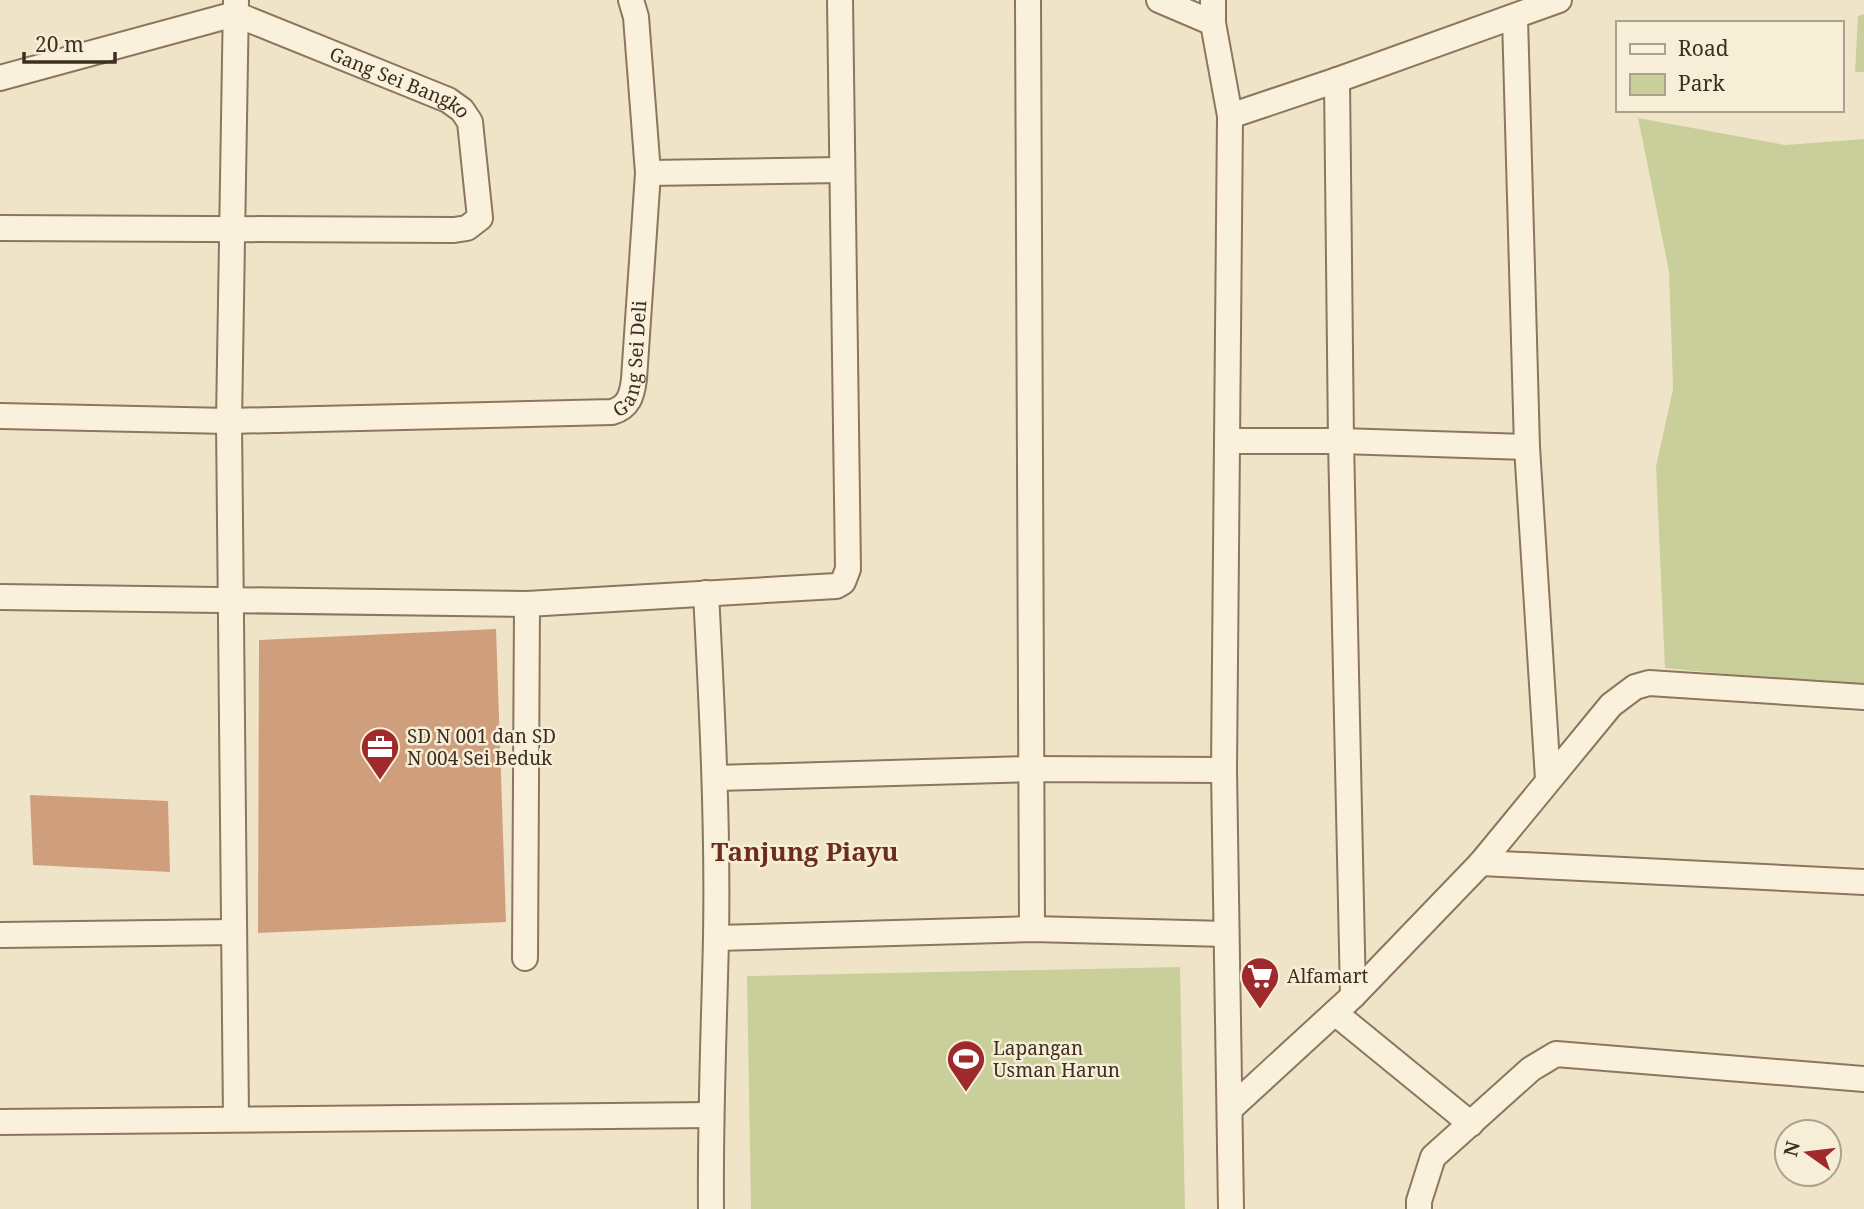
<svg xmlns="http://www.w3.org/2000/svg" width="1864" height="1209" font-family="'Noto Serif',serif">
	<rect width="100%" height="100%" fill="#f0e4c8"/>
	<path fill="#c9cf9b" d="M1864 14V72H1855L1858 16Z
		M1638 118 1785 145 1864 139V688L1665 668 1656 467 1673 389 1669 271Z
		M1180 967 1185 1209H751L747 976Z"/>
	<path fill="#cf9f7d" d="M496 629 506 922 258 933 259 640Z
		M30 795 168 801 170 872 33 865Z"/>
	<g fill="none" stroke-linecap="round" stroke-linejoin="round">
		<g stroke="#8d765c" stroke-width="28">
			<g id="minor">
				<path d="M236 0 229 421 236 1119"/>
				<path d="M1028 0 1032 929"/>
				<path d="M1159 0 1213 23"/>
				<path d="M1213 0V23L1230 116 1224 770 1231 1209"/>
				<path d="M1515 18 1527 447 1548 779"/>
				<path id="s1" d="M0 78 235 14 448 100 462 110 470 122 480 218 467 228 454 230 0 228"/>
				<path d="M1337 80 1341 441 1353 996"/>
				<path d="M1230 116 1337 80 1559 0"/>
				<path d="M648 173 842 170"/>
				<path id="s2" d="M0 416 229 421 612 412C629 407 632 395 634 379L648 173 636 17 631 0"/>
				<path d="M1229 441H1341L1527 447"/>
				<path d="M706 593C712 708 718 823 716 938 714 1029 710 1118 711 1209"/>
				<path d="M0 597 527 604 836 586 843 582 848 569 840 0"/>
				<path d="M716 778 1031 769 1224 770"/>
				<path d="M1481 863 1864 882"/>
				<path d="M0 935 234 932"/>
				<path d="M716 938 1032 929 1226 934"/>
				<path d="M525 958 527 604"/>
				<path d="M1335 1013 1471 1124"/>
				<path d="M1230 1109 1353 996 1481 863 1611 705 1635 687 1649 683 1864 697"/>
				<path d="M0 1122 710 1115"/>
				<path d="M1419 1209V1201L1433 1157 1531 1069 1556 1054 1864 1079"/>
			</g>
		</g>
		<use href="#minor" stroke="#faf1dc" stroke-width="24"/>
	</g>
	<defs>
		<g id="office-pin" transform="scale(2.0125)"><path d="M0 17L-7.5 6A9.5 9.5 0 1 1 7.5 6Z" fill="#9e2a2b" stroke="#f7eed8"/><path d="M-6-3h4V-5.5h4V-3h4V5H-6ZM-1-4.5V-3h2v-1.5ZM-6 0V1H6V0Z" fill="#fff"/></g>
		<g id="supermarket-pin" transform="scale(2.0125)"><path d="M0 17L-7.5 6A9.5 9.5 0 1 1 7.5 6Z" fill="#9e2a2b" stroke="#f7eed8"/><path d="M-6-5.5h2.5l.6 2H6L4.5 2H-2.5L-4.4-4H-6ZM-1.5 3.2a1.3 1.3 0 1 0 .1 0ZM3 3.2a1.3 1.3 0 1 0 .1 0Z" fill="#fff"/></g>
		<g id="stadium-pin" transform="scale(2.0125)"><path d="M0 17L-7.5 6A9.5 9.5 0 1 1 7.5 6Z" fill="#9e2a2b" stroke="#f7eed8"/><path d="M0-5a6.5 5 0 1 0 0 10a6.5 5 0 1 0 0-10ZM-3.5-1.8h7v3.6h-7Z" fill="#fff"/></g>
	</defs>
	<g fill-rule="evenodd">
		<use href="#office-pin" x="380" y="747"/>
		<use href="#supermarket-pin" x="1260" y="976"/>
		<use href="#stadium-pin" x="966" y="1059"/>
	</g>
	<g text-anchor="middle" stroke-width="5" stroke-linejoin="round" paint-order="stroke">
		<g font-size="19" fill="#3d2e20" stroke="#f7eed8">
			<text dy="7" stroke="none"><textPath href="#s1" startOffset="422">Gang Sei Bangko</textPath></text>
			<text dy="7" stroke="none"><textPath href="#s2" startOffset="674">Gang Sei Deli</textPath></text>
		</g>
		<g font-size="19" fill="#3d2e20" stroke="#f7eed8" text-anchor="start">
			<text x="407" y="743">SD N 001 dan SD<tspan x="407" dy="22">N 004 Sei Beduk</tspan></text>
			<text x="1287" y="983">Alfamart</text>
			<text x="993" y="1055">Lapangan<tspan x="993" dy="22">Usman Harun</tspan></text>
		</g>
		<g font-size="26" font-weight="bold" fill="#6b2e1e" stroke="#f7eed8">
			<text x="805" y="861">Tanjung Piayu</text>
		</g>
	</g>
	<rect x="1616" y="21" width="228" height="91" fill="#f7eed8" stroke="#ada18e" stroke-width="2"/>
	<rect x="1630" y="44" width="35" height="10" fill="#faf1dc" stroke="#ada18e" stroke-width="2"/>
	<text x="1678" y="56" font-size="21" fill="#3d2e20">Road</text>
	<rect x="1630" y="74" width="35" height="21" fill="#c9cf9b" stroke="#ada18e" stroke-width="2"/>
	<text x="1678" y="91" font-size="21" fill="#3d2e20">Park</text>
	<g transform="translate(1808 1153) rotate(284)"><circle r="33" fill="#f7eed8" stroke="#ada18e" stroke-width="2"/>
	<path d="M0-5L12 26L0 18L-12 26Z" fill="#9e2a2b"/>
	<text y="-10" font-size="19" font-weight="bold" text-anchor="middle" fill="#3d2e20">N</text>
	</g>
	<path d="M24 52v10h91v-10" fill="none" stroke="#3d2e20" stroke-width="3.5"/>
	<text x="35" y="52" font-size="21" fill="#3d2e20" stroke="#f7eed8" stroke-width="5" paint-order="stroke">20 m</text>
</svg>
